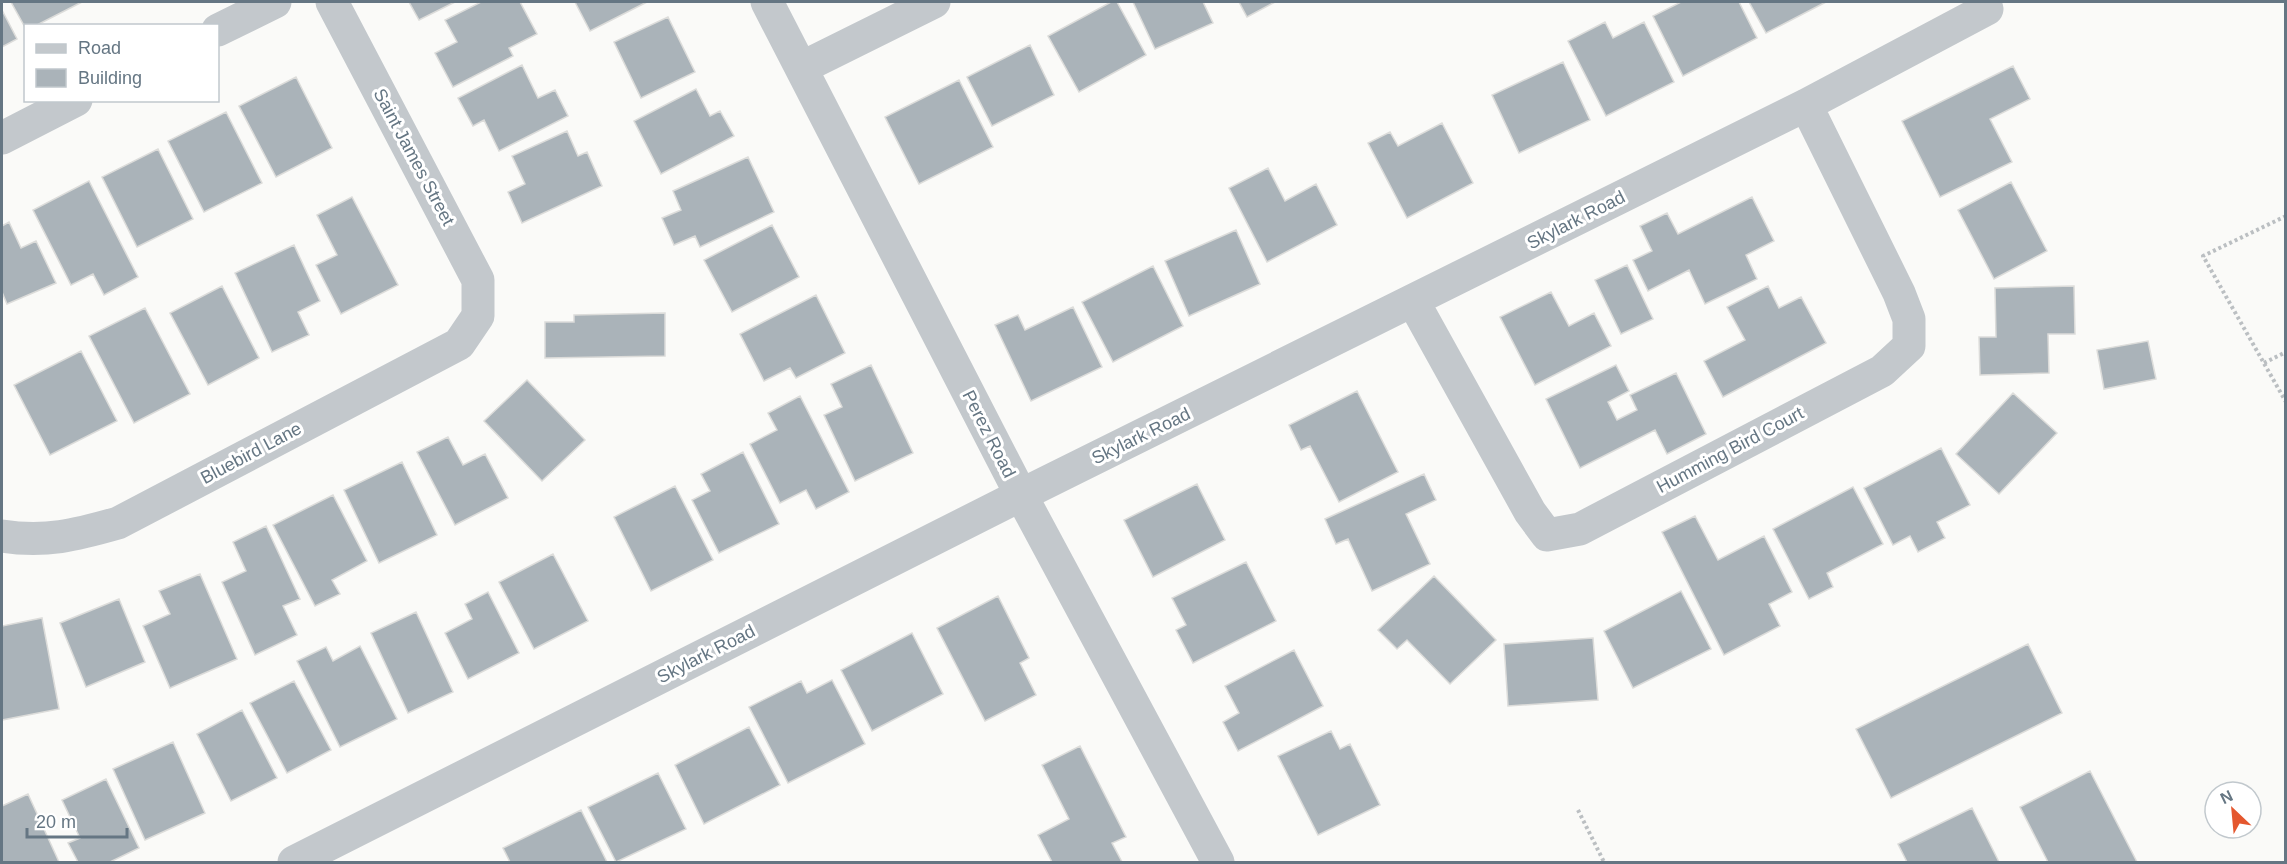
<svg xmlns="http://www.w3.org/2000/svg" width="2287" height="864" font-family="Arial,sans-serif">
	<rect width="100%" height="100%" fill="#fafaf8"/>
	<path fill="#aab3b9" stroke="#dcdcda" stroke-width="1.5" d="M11 2H82L35 26H26V29Z
		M409 2H455L419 20Z
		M481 2H520L537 34 509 48 513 56 453 87 435 53 457 42 445 20Z
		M575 2H647L590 31Z
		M1111 2H1117L1146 55 1079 92 1048 36Z
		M1133 2H1203L1213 23 1155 49Z
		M1239 2H1275L1247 17Z
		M1681 2H1739L1757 38 1683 76 1653 16Z
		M1749 2H1826L1766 33Z
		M2 10 17 39 2 47Z
		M668 17 695 72 641 98 614 42Z
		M1605 22 1613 38 1644 22 1674 82 1606 116 1568 41Z
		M1030 45 1054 95 992 126 967 77Z
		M1563 62 1590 120 1519 153 1492 95Z
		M522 65 538 98 555 90 568 116 499 151 484 120 473 126 458 98Z
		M2013 66 2030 99 1990 119 2012 162 1940 197 1902 121Z
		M296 77 332 148 276 177 239 106Z
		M959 80 993 147 919 184 885 117Z
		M696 89 710 116 720 111 734 136 661 174 634 121Z
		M226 112 262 183 204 212 168 141Z
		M1442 123 1473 183 1407 218 1368 143 1390 132 1398 146Z
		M567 131 578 156 587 152 602 186 522 223 508 192 525 184 512 156Z
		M158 149 193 219 137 247 102 177Z
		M748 157 774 212 700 247 695 236 674 245 662 218 681 210 673 191Z
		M1268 168 1285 201 1316 184 1337 225 1267 262 1229 188Z
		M89 181 138 277 104 295 93 274 71 285 33 210Z
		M2011 182 2047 251 1994 279 1958 210Z
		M352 197 398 285 341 314 316 265 337 255 317 215Z
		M1752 197 1774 241 1746 255 1757 279 1705 304 1689 270 1648 291 1633 260 1652 251 1640 226 1667 213 1678 234Z
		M9 222 21 248 36 241 56 283 7 304 2 292V226Z
		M772 225 799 277 732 312 704 260Z
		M1236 230 1260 284 1189 316 1165 261Z
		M294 245 320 301 298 312 309 335 272 352 235 273Z
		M1627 265 1653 319 1621 334 1595 280Z
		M1153 266 1183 326 1113 362 1082 302Z
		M222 286 259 358 208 385 170 313Z
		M1768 286 1779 308 1801 297 1826 343 1723 397 1704 361 1745 340 1727 307Z
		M2074 286 2075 334H2048L2049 373 1980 375 1979 337H1996L1995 288Z
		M1551 292 1569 326 1594 313 1611 346 1535 385 1500 317Z
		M816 295 845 353 796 378 790 368 764 381 740 334Z
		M1073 307 1102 367 1031 401 995 325 1018 315 1025 330Z
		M145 308 190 394 134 423 89 336Z
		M665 313V356L545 358V322H574V315Z
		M2148 341 2156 379 2104 389 2097 350Z
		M81 351 117 421 50 455 14 385Z
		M871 365 913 453 855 481 824 415 842 407 831 384Z
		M1616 365 1629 391 1608 402 1617 420 1637 410 1630 395 1676 373 1706 434 1667 454 1655 430 1580 468 1546 399Z
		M527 380 585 440 542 481 484 421Z
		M1357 391 1398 472 1339 502 1310 446 1301 450 1289 425Z
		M2013 393 2057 433 1999 494 1956 454Z
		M800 396 849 492 816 509 806 490 780 503 750 444 777 430 768 413Z
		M448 437 463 465 485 454 508 498 455 525 417 452Z
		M1941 448 1970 505 1937 522 1945 538 1918 552 1910 536 1893 545 1864 488Z
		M743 452 779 524 719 553 692 500 710 491 701 474Z
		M402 462 437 535 379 563 344 490Z
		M1424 474 1436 500 1406 514 1430 564 1372 591 1348 539 1336 544 1325 519Z
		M1197 484 1225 540 1153 577 1124 520Z
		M675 486 713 560 651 591 614 517Z
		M1853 487 1883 544 1827 573 1833 587 1809 599 1773 529Z
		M333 495 367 561 332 580 340 594 315 606 273 525Z
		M1695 516 1718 560 1764 536 1792 592 1769 604 1780 626 1724 655 1662 532Z
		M266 526 300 599 283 606 297 635 255 655 222 582 246 571 233 542Z
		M553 554 588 621 534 649 499 582Z
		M1246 562 1276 621 1193 663 1176 630 1186 625 1172 598Z
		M200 574 237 659 170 688 143 626 170 614 159 591Z
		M1434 576 1496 640 1450 684 1407 640 1397 649 1378 630Z
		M1681 591 1711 649 1633 688 1604 631Z
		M488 592 519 653 468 679 445 633 472 619 465 604Z
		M998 596 1029 658 1020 663 1036 695 985 721 937 628Z
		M119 599 145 662 86 687 60 623Z
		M416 612 453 692 408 713 371 633Z
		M42 618 59 709 2 720V626Z
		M912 633 943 694 872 731 841 670Z
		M1593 638 1598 700 1508 706 1504 644Z
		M2028 644 2062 713 1891 798 1856 729Z
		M360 646 397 719 340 747 297 661 326 647 333 661Z
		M1294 650 1323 706 1238 751 1223 722 1239 713 1225 686Z
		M832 680 865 744 788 783 749 707 801 681 807 693Z
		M294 681 331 750 287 773 250 703Z
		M242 710 277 778 231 801 197 734Z
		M749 727 780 785 704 824 675 765Z
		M1331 731 1340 749 1350 744 1380 805 1318 835 1278 756Z
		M173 742 205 813 145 840 113 769Z
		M1080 746 1126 837 1112 843 1122 862H1052L1038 835 1069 819 1042 765Z
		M2090 771 2137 862H2048L2020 807Z
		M658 773 686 829 616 862 588 807Z
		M106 779 139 848 110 862H78L68 843 80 838 62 800Z
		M28 794 59 862H2V806Z
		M1972 808 1999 862H1907L1898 844Z
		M581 810 607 862H510L503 848Z"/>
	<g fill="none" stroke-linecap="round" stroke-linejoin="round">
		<path stroke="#bbbfc2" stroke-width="4" stroke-dasharray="3 3" stroke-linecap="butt" d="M2286 216 2203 256 2286 402
			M2264 363 2286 352
			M1578 810 1604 862"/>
		<path stroke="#c3c8cc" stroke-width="33" d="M767 2 1021 495 1218 862
			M218 30 275 2
			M801 68 934 2
			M2 138 76 100
			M1413 301 1530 512 1547 535 1580 529 1882 371 1909 346V319L1899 293 1806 105
			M2 536C45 543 76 535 118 523L459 344 478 316V280L332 2
			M294 862 1021 495 1806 105 1987 9"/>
	</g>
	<g text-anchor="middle" stroke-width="6" stroke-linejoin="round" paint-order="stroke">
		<g font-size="18" fill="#657683" stroke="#fff">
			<text transform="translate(414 157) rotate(62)" y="6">Saint James Street</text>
			<text transform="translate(1576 220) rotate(-27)" y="6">Skylark Road</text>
			<text transform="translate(989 434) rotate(63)" y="6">Perez Road</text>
			<text transform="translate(1141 436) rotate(-26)" y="6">Skylark Road</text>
			<text transform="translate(1730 450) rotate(-28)" y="6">Humming Bird Court</text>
			<text transform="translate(251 453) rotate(-28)" y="6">Bluebird Lane</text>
			<text transform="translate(706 654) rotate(-27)" y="6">Skylark Road</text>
		</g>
	</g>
	<rect width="2287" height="864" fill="none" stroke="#657683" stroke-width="6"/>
	<rect x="24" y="24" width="195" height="78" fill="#ffffff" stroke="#c1c8cd" stroke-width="1.5"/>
	<rect x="36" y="44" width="30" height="9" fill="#c3c8cc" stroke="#c1c8cd" stroke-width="1.5"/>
	<text x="78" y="54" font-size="18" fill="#657683">Road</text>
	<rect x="36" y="69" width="30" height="18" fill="#aab3b9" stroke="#c1c8cd" stroke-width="1.5"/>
	<text x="78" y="84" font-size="18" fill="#657683">Building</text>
	<g transform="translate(2233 810) rotate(334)"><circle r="28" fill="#ffffff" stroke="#c1c8cd" stroke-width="1.5"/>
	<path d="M0-4.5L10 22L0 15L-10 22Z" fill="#e4572e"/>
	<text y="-9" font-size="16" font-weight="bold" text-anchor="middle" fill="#657683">N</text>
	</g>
	<path d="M27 828v9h100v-9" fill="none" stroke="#657683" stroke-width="3"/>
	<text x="36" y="828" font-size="18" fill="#657683" stroke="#ffffff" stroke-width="4.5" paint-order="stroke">20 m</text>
</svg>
